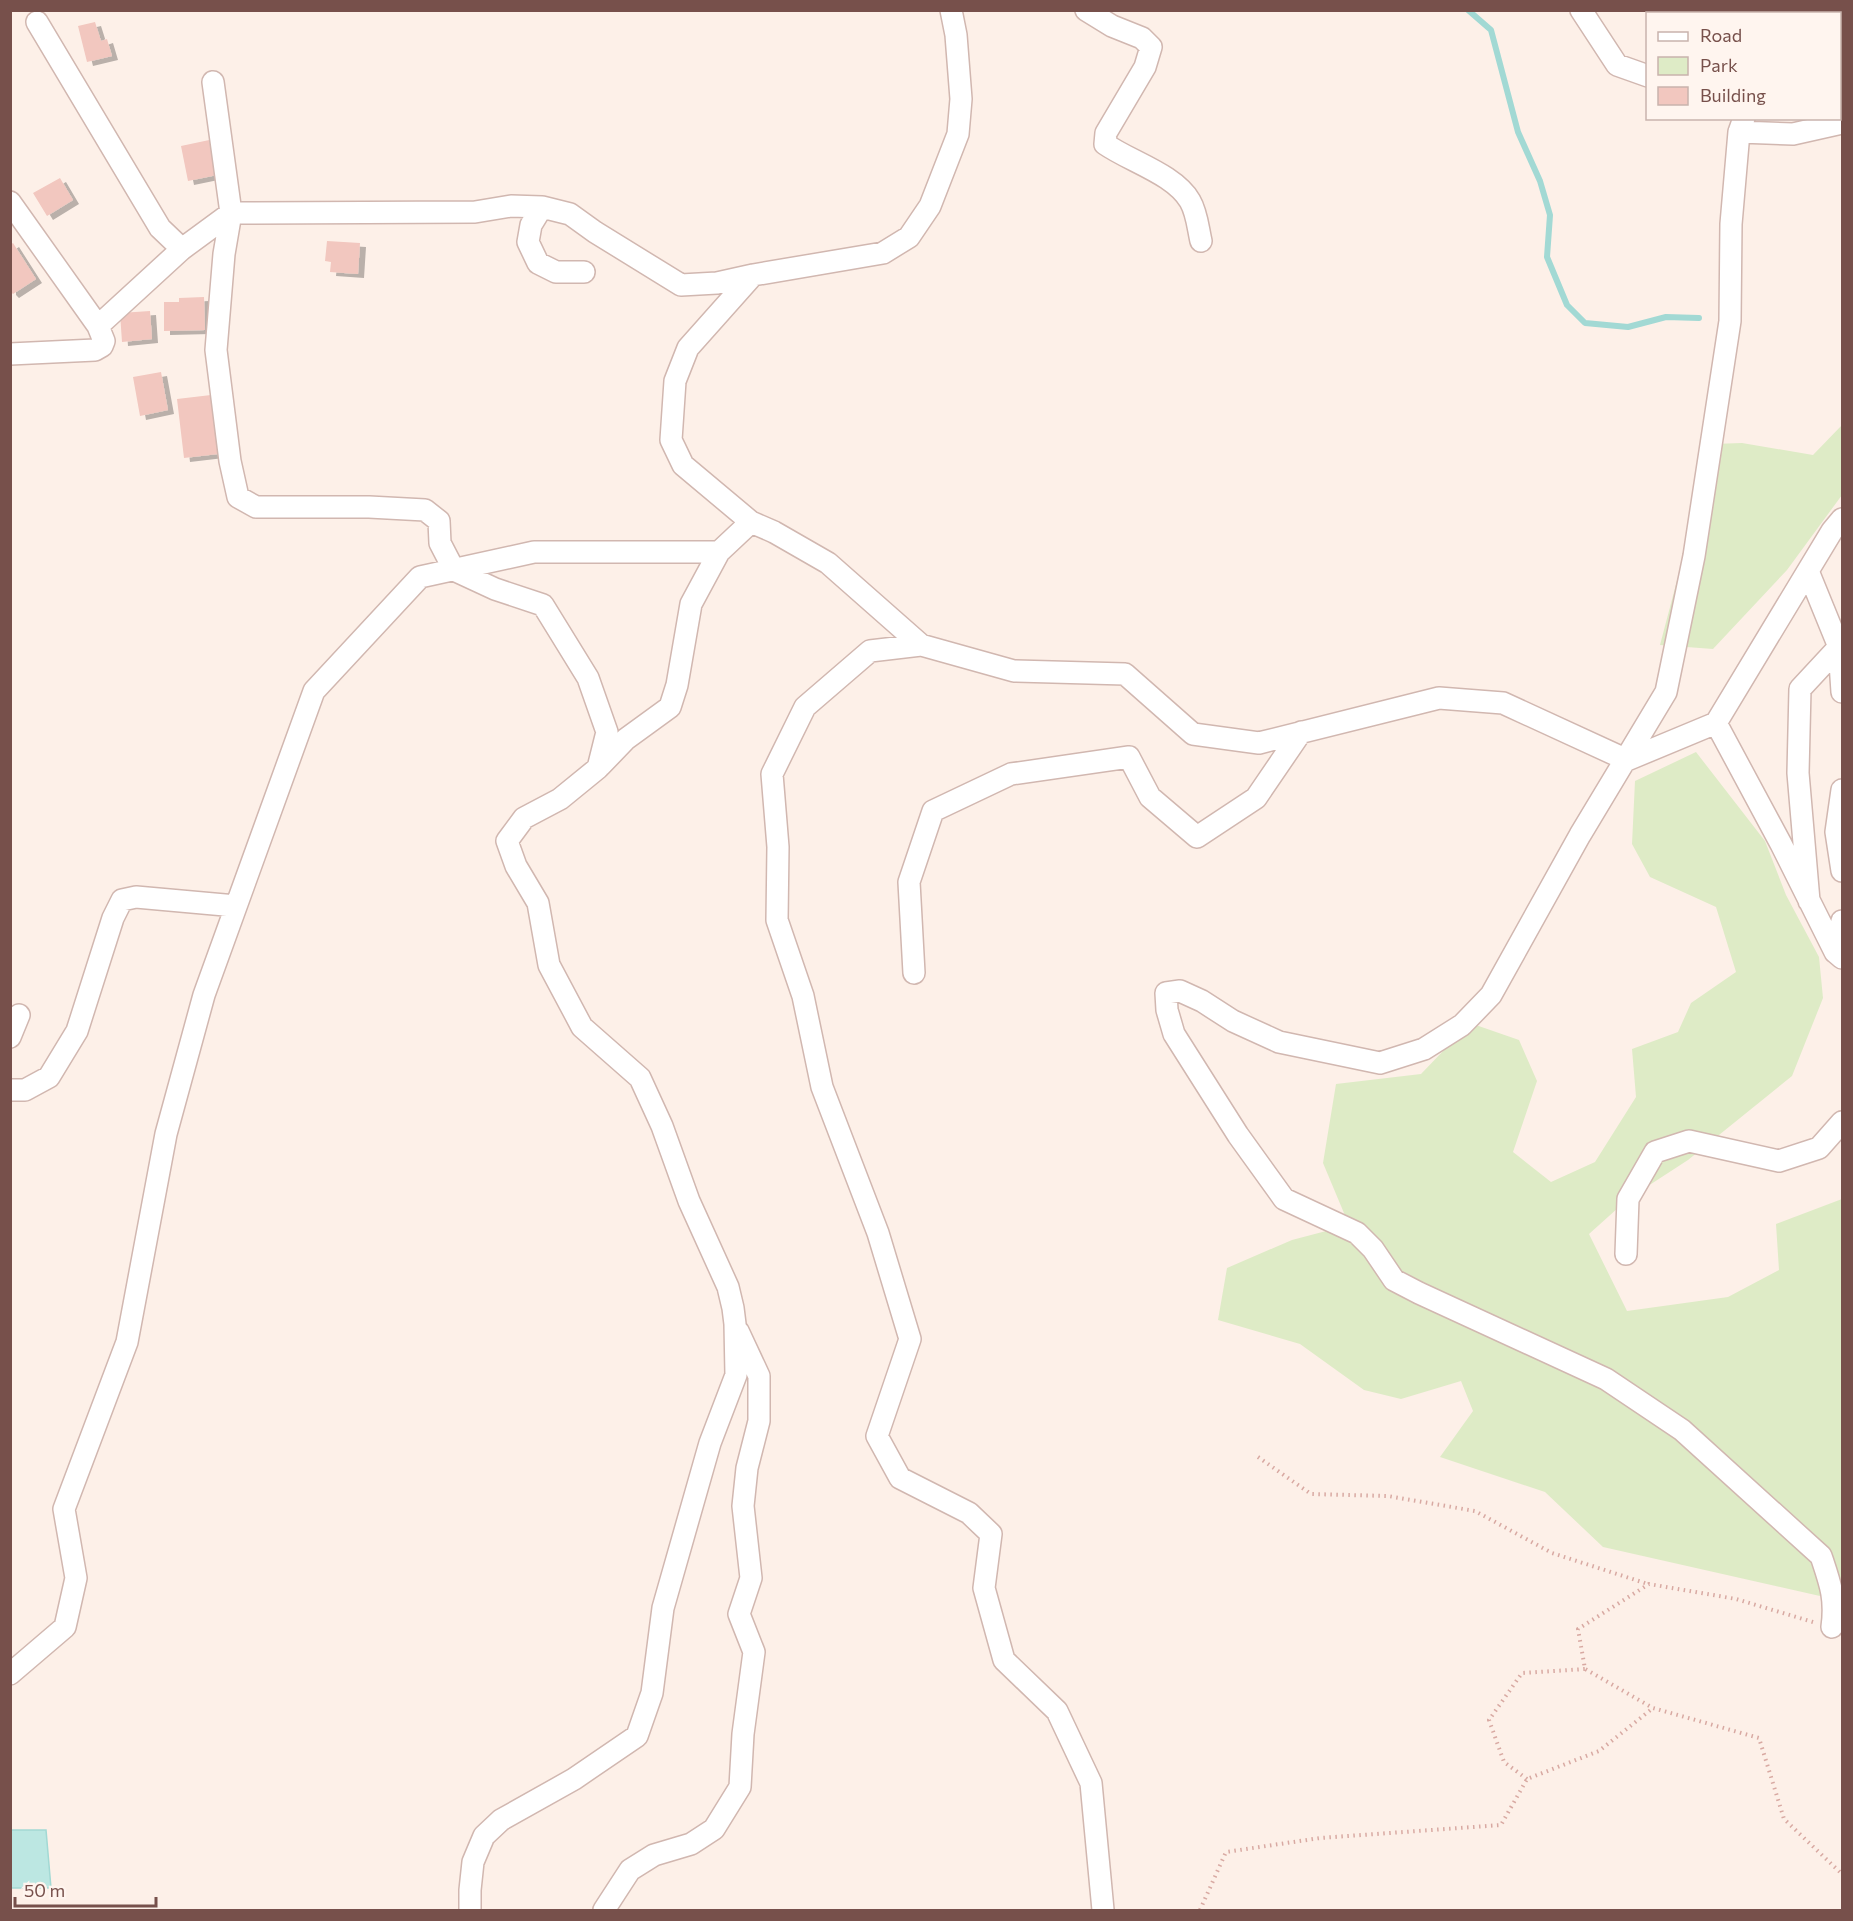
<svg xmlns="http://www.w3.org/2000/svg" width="1853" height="1921" font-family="Commissioner,sans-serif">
	<defs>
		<filter id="shadow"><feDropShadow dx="6" dy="4" stdDeviation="0" flood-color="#0004"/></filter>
	</defs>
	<rect width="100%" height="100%" fill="#fdf0e8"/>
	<path fill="#deebc6" d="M1842 425V495L1787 570 1713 649 1660 645 1713 444 1742 443 1813 455Z
		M1696 752 1765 841 1786 895 1819 957 1823 998 1792 1076 1688 1160 1628 1199 1589 1234 1627 1311 1728 1297 1779 1270 1776 1224 1842 1199V1601L1603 1547 1545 1492 1440 1457 1473 1411 1461 1381 1401 1399 1364 1390 1300 1344 1218 1320 1227 1268 1292 1240 1349 1225 1323 1163 1336 1084 1421 1074 1470 1023 1519 1040 1537 1081 1513 1152 1551 1182 1595 1162 1636 1097 1632 1049 1678 1032 1691 1003 1736 972 1716 907 1650 877 1632 844 1635 781Z"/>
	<path fill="#bce7e2" stroke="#a2d9d4" stroke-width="1.5" d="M11 1830H46L51 1888H11Z"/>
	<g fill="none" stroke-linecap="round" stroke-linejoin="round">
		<path stroke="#a2d9d4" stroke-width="6" d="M1468 10 1491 30 1518 132 1540 181 1550 215 1547 257 1567 305 1585 323 1628 327 1666 317 1699 318"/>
	</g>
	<path fill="#f2c7bf" filter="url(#shadow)" d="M95 22 101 41 107 39 112 56 87 62 78 26Z
		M214 139 222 174 188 181 181 146Z
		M60 178 73 200 47 216 33 193Z
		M327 241 360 243 358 274 330 272 331 262 325 261Z
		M13 243 36 279 13 294 10 291V245Z
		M204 297 205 330 164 331V302H179V298Z
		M150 311 152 339 122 342 120 313Z
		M161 372 168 410 140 416 133 377Z
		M211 395 218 454 184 458 177 399Z"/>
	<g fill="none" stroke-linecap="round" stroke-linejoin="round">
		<g stroke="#d1b7b0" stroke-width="24">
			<path id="minor" d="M1086 10 1112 26 1142 38 1151 47 1145 67 1106 133 1105 144C1131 162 1174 174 1190 201 1197 213 1198 228 1201 241
				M1581 10 1617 65 1648 76
				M1812 14 1814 10
				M37 22 160 228 182 249
				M213 82 231 213 224 254 216 350 230 461 238 497 256 507H369L425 510 439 521 440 543 454 570 495 589 543 605 588 678 607 732 598 768 560 799 524 818 507 841 516 866 538 903 549 965 582 1027 640 1078 662 1126 689 1201 728 1287 733 1308 735 1324 736 1375 710 1443 663 1608 652 1693 637 1736 574 1779 501 1820 484 1836 473 1862 470 1890V1910
				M1744 118 1739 132 1731 224 1730 321 1694 556 1666 692 1580 835 1491 995 1462 1025 1424 1049 1380 1063 1279 1042 1233 1021 1202 1001 1180 991 1166 993 1167 1010 1174 1034 1238 1135 1284 1199 1357 1233 1373 1249 1394 1280 1419 1293 1606 1379 1682 1430 1821 1556C1830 1583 1836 1598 1832 1627
				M1739 132 1793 134 1842 123
				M10 202 98 326
				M542 207 531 225 528 242 538 263 556 272H584
				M10 354 95 350 102 346 104 341 98 326 182 249 231 213 475 212 511 206 542 207 570 214 595 232 681 285 717 283 753 275 883 253 909 237 930 206 958 134 961 99 956 35 951 10
				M751 522 683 465 671 440 675 381 688 348 753 275
				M1808 571 1839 647 1842 692
				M1716 723 1781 844 1835 952 1842 958
				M600 766 626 739 670 707 677 685 691 604 719 552 751 522 774 532 828 563 921 645
				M1842 790 1836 832 1842 871
				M1809 901 1798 773 1800 689 1839 647
				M1835 952 1842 921
				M914 973 909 882 933 811 1011 774 1129 757 1150 797 1197 837 1256 798 1301 732
				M10 1037 19 1015
				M10 1090H25L49 1077 77 1031 113 918 122 900 136 897 236 906
				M1626 1254 1628 1199 1655 1152 1689 1141 1779 1161 1819 1148 1842 1122
				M10 1674 65 1627 76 1578 64 1509 127 1342 166 1134 204 995 314 691 420 577 534 552H719
				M604 1910 630 1870 654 1855 691 1844 714 1829 740 1787 743 1734 754 1652 739 1614 751 1578 743 1506 747 1468 759 1421V1376L738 1331
				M1103 1910 1091 1783 1057 1711 1004 1660 984 1588 991 1534 969 1513 900 1478 877 1436 910 1339 878 1233 822 1087 803 996 777 920 778 847 772 774 805 707 870 651 921 645 1014 671 1125 674 1193 734 1259 743 1439 698 1503 703 1627 760 1716 723 1832 531 1842 519"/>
		</g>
		<path stroke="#d8a9a2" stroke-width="4" stroke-dasharray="1.5 4.5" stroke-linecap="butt" d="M1258 1457 1311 1494 1388 1496 1475 1511 1552 1553 1648 1584
			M1813 1622 1736 1599 1649 1584 1578 1629 1585 1669 1653 1708 1759 1738 1784 1819 1842 1874
			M1527 1779 1504 1762 1489 1720 1522 1673 1585 1669
			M1200 1910 1226 1852 1320 1838 1501 1825 1527 1779 1599 1751 1653 1708"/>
		<use href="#minor" stroke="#fff" stroke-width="21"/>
	</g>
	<rect width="1853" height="1921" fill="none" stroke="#77504b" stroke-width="24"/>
	<rect x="1646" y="12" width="195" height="108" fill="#fff5ef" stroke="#c9b3ad" stroke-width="1.5"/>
	<rect x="1658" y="32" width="30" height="9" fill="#ffffff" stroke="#c9b3ad" stroke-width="1.5"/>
	<text x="1700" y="42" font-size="18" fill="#77504b">Road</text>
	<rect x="1658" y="57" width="30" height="18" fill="#deebc6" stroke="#c9b3ad" stroke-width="1.5"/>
	<text x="1700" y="72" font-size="18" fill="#77504b">Park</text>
	<rect x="1658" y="87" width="30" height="18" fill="#f2c7bf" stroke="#c9b3ad" stroke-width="1.5"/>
	<text x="1700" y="102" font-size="18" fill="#77504b">Building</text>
	<path d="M15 1897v9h141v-9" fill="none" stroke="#77504b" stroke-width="3"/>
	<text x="24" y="1897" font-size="18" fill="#77504b" stroke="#fff5ef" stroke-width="4.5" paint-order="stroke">50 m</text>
</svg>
